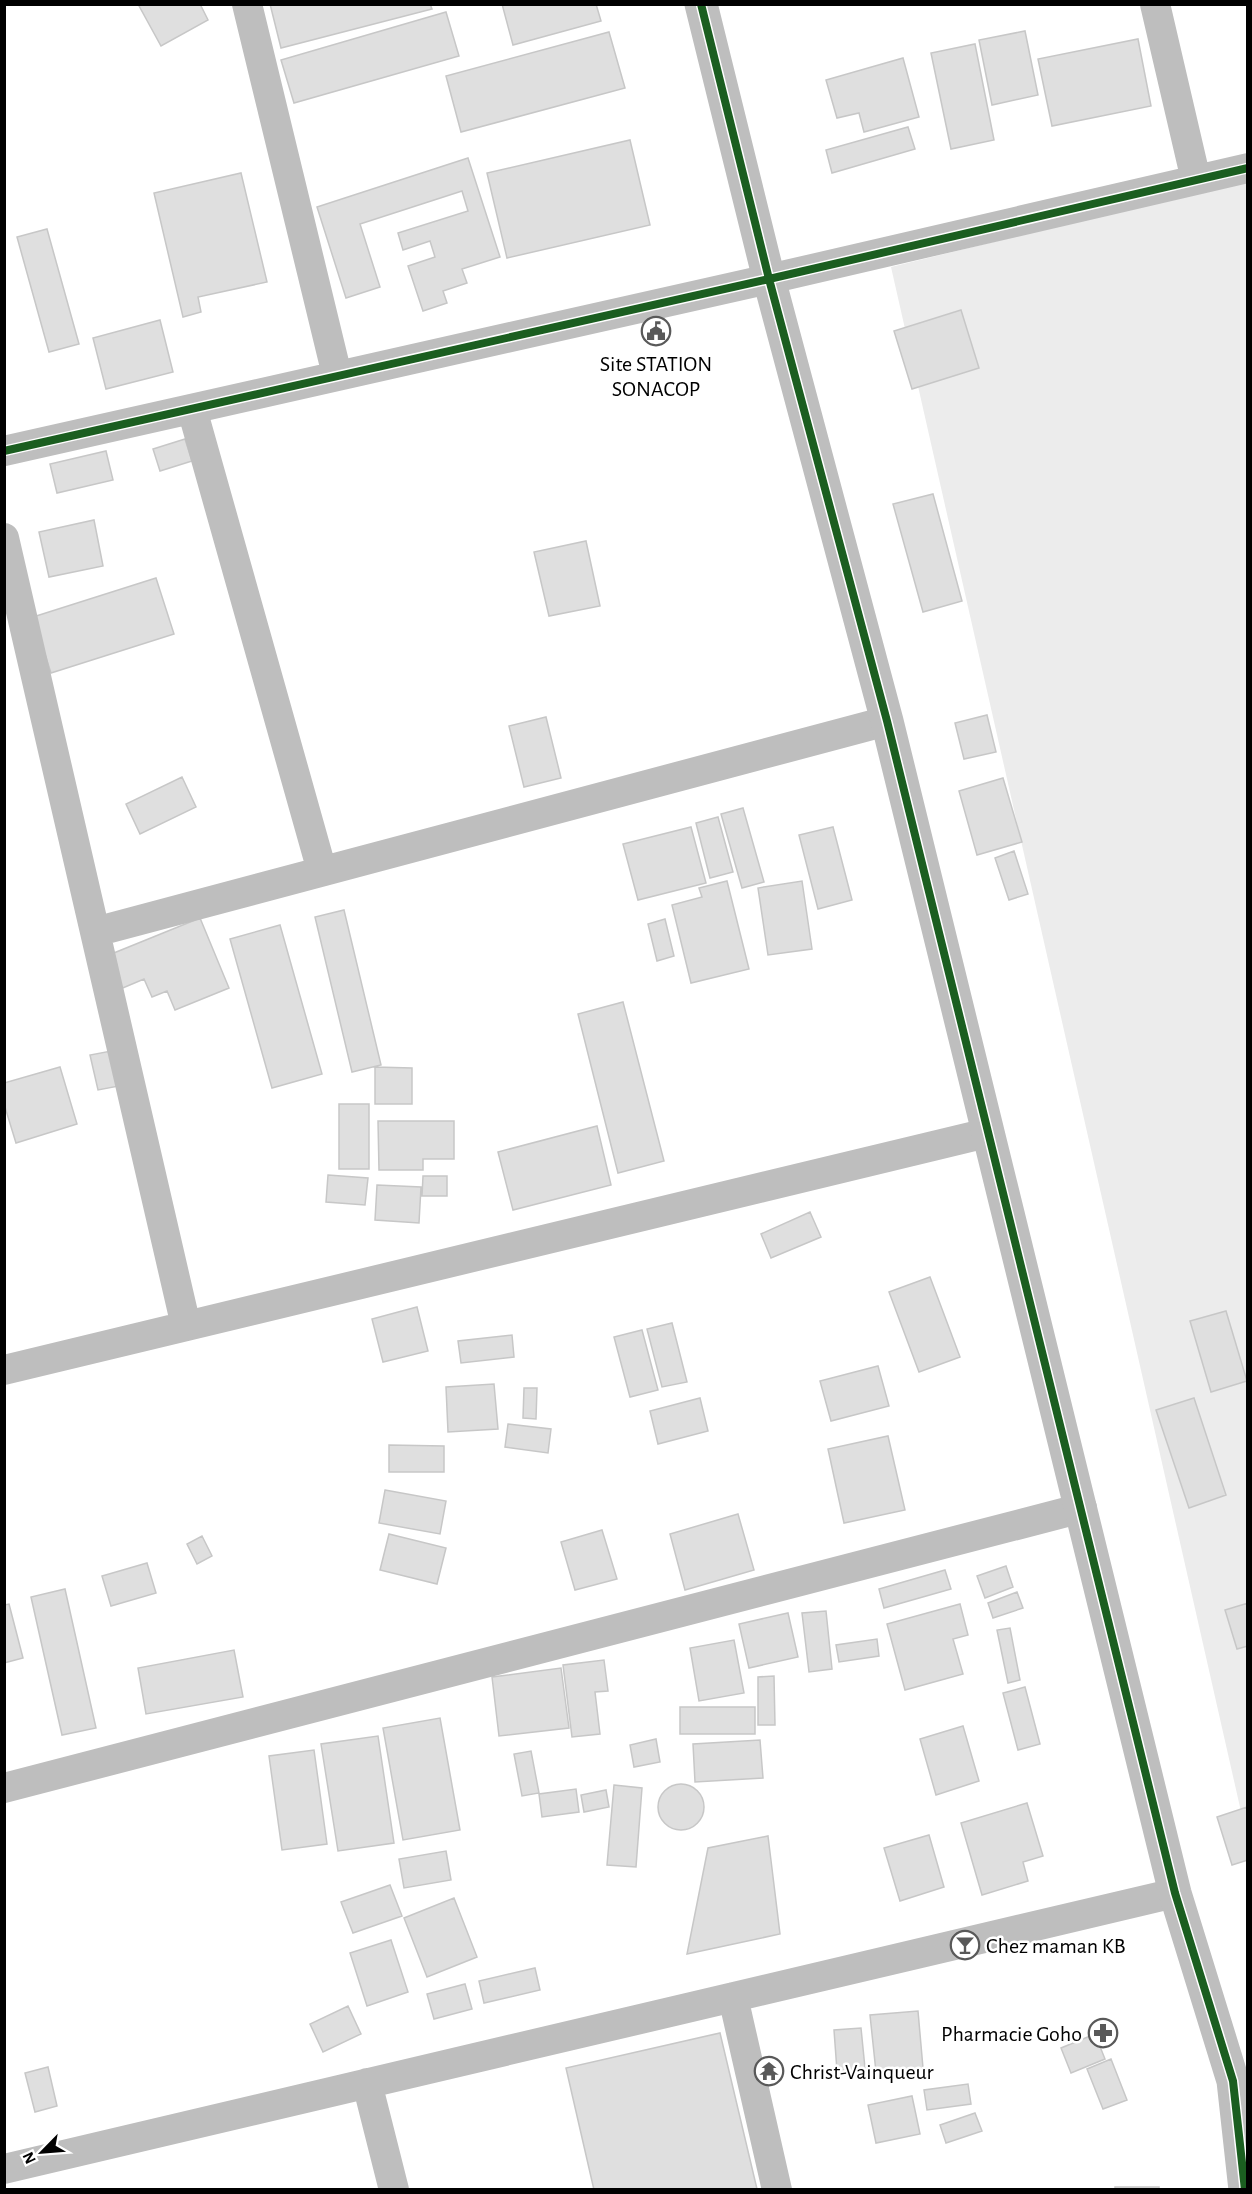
<svg xmlns="http://www.w3.org/2000/svg" width="1252" height="2194" font-family="'Alegreya Sans',sans-serif">
	<rect width="100%" height="100%" fill="#fff"/>
	<path fill="#ececec" d="M1247 180V1838L891 267Z"/>
	<path fill="#dfdfdf" stroke="#c7c7c7" stroke-width="1.5" d="M138 4H200L208 20 161 46Z
		M270 4H430L432 9 281 48Z
		M502 4H596L601 21 513 45Z
		M446 12 459 56 294 103 281 60Z
		M1025 31 1038 95 992 105 979 40Z
		M609 32 625 88 461 132 446 76Z
		M1138 39 1151 106 1052 126 1038 59Z
		M975 44 994 140 951 149 931 53Z
		M903 58 919 117 864 132 859 113 837 118 826 80Z
		M908 127 915 149 832 173 826 150Z
		M630 140 650 225 507 258 487 173Z
		M468 158 500 257 462 269 467 283 443 291 447 303 423 311 408 266 435 257 430 241 403 250 398 233 468 211 462 191 360 224 380 287 346 298 317 207Z
		M241 173 267 282 198 297 201 312 183 317 154 193Z
		M47 229 79 344 49 352 17 237Z
		M961 310 979 368 912 389 894 331Z
		M160 320 173 372 106 389 93 338Z
		M185 439 192 461 160 471 153 449Z
		M106 451 113 480 57 493 50 464Z
		M933 494 962 601 923 612 893 504Z
		M94 520 103 566 49 577 39 532Z
		M586 541 600 606 549 616 534 552Z
		M156 578 174 634 51 673 33 617Z
		M987 715 996 752 964 759 955 723Z
		M546 717 561 778 524 787 509 726Z
		M182 777 196 807 140 834 126 804Z
		M1003 778 1022 842 977 855 959 791Z
		M743 808 764 882 742 888 721 814Z
		M718 817 733 872 710 878 696 823Z
		M691 827 706 883 638 900 623 844Z
		M833 827 852 900 818 909 799 835Z
		M1014 851 1028 894 1009 900 995 858Z
		M727 881 749 969 691 983 672 905 702 897 699 888Z
		M802 881 812 949 768 955 758 888Z
		M344 910 381 1065 352 1072 315 917Z
		M200 918 229 988 175 1010 167 991 152 997 144 979 118 990 104 957Z
		M665 919 674 956 657 961 648 924Z
		M280 925 322 1074 272 1088 230 939Z
		M623 1002 664 1161 618 1173 578 1014Z
		M111 1051 119 1086 98 1090 90 1055Z
		M60 1067 77 1124 16 1143 4 1104V1083Z
		M375 1067 412 1068V1104H375Z
		M339 1104H369V1169H339Z
		M378 1121H454V1159H423V1170H379Z
		M597 1126 611 1185 513 1210 498 1152Z
		M328 1175 368 1178 365 1205 326 1202Z
		M423 1176H447V1196H422Z
		M377 1185 421 1187 419 1223 375 1220Z
		M810 1212 821 1237 771 1258 761 1234Z
		M930 1277 960 1357 919 1372 889 1292Z
		M417 1307 428 1351 383 1362 372 1319Z
		M1226 1311 1247 1381 1211 1392 1190 1321Z
		M672 1323 687 1382 662 1387 647 1329Z
		M642 1330 658 1390 630 1397 614 1337Z
		M512 1335 514 1357 461 1363 458 1341Z
		M878 1366 889 1406 831 1421 820 1381Z
		M494 1384 498 1429 448 1432 446 1387Z
		M524 1388H537L536 1419 523 1418Z
		M700 1398 708 1431 658 1444 650 1411Z
		M1194 1398 1226 1495 1189 1508 1156 1410Z
		M508 1424 551 1429 548 1453 505 1447Z
		M888 1436 905 1510 844 1523 828 1449Z
		M389 1445 444 1446V1472H389Z
		M385 1490 446 1501 440 1534 379 1523Z
		M738 1514 754 1570 685 1590 670 1534Z
		M602 1530 617 1579 575 1590 561 1542Z
		M389 1534 446 1548 437 1584 380 1570Z
		M202 1536 212 1556 197 1564 187 1544Z
		M147 1563 156 1593 111 1606 102 1576Z
		M1006 1566 1013 1587 985 1598 977 1576Z
		M945 1570 951 1589 884 1608 879 1589Z
		M65 1589 96 1728 62 1735 31 1597Z
		M1017 1592 1023 1608 993 1618 988 1603Z
		M1248 1603V1646L1237 1649 1225 1610Z
		M9 1604 23 1658 4 1663V1605Z
		M960 1604 968 1635 953 1639 963 1674 905 1690 887 1624Z
		M826 1611 832 1669 809 1672 802 1613Z
		M788 1613 798 1657 749 1668 739 1624Z
		M1010 1628 1020 1680 1008 1683 997 1630Z
		M877 1639 879 1656 839 1662 836 1645Z
		M734 1640 744 1693 699 1701 690 1648Z
		M234 1650 243 1697 146 1714 138 1668Z
		M604 1660 608 1691 595 1692 600 1734 572 1737 563 1665Z
		M561 1668 569 1728 499 1736 492 1677Z
		M774 1676 775 1725H758V1677Z
		M1025 1687 1040 1744 1018 1750 1003 1693Z
		M680 1707H755V1734H680Z
		M440 1718 460 1830 403 1840 383 1728Z
		M963 1726 979 1781 936 1795 920 1739Z
		M378 1736 394 1843 338 1851 321 1744Z
		M656 1739 660 1762 634 1767 630 1745Z
		M760 1740 763 1778 695 1782 693 1744Z
		M314 1750 327 1844 282 1850 269 1756Z
		M531 1751 539 1793 522 1796 514 1754Z
		M658 1807a23 23 0 1 1 46 0a23 23 0 1 1-46 0Z
		M614 1785 642 1788 636 1867 607 1865Z
		M576 1789 579 1812 542 1817 539 1794Z
		M606 1790 609 1807 584 1812 581 1795Z
		M1027 1803 1043 1856 1023 1862 1028 1881 982 1895 961 1823Z
		M1247 1807 1248 1860 1232 1865 1217 1817Z
		M929 1835 944 1887 900 1901 884 1848Z
		M768 1836 780 1934 687 1954 708 1848Z
		M446 1851 451 1880 404 1888 399 1859Z
		M390 1885 402 1916 353 1933 341 1902Z
		M454 1898 477 1957 427 1977 404 1918Z
		M391 1940 408 1992 367 2006 350 1953Z
		M535 1968 540 1990 484 2003 479 1981Z
		M465 1984 472 2009 434 2019 427 1994Z
		M348 2006 361 2034 323 2052 310 2024Z
		M918 2011 923 2068 876 2072 870 2015Z
		M861 2028 865 2068 837 2071 834 2030Z
		M720 2033 757 2189 594 2190 566 2068Z
		M1095 2034 1105 2059 1071 2073 1061 2048Z
		M1111 2059 1127 2100 1103 2109 1087 2069Z
		M48 2067 57 2106 35 2112 25 2073Z
		M968 2084 971 2104 927 2110 924 2090Z
		M912 2096 920 2134 876 2143 868 2105Z
		M975 2113 982 2131 946 2143 940 2125Z
		M1115 2187H1159V2190H1115Z"/>
	<g fill="none" stroke-linecap="round" stroke-linejoin="round">
		<path stroke="#bebebe" stroke-width="30" d="M247 4 337 375
			M1155 4 1196 180
			M192 409 322 871
			M4 451 769 279 1248 168
			M4 538 186 1326
			M95 932 887 721
			M4 1370 987 1133
			M4 1788 1082 1508
			M733 1997 777 2190
			M367 2083 394 2190
			M4 2169 1175 1893"/>
		<path stroke="#bebebe" stroke-width="33" d="M701 4 769 279 887 721 1175 1893 1233 2081 1245 2190"/>
		<g stroke="#fff" stroke-width="11">
			<path id="cycleway" d="M701 4 769 279 887 721 1175 1893 1233 2081 1245 2190
				M4 451 769 279 1248 168"/>
		</g>
		<use href="#cycleway" stroke="#1b5e20" stroke-width="8"/>
	</g>
	<defs>
		<g id="civic-ring" transform="scale(1.5)"><circle r="9.5" fill="#fff" stroke="#595959" stroke-width="1.5"/><path d="M-.6-6.5H3V-4.5H.6V-3L4-1V1h2V6H-6V1h2V-1L-.6-3ZM-1.2 2.5V6h2.4V2.5Z" fill="#595959"/></g>
		<g id="bar-ring" transform="scale(1.5)"><circle r="9.5" fill="#fff" stroke="#595959" stroke-width="1.5"/><path d="M-6-5H6L.8 .8V4.5H3.5V6h-7V4.5H-.8V.8Z" fill="#595959"/></g>
		<g id="pharmacy-ring" transform="scale(1.5)"><circle r="9.5" fill="#fff" stroke="#595959" stroke-width="1.5"/><path d="M-2-6h4v4h4v4h-4v4h-4v-4h-4v-4h4Z" fill="#595959"/></g>
		<g id="temple-ring" transform="scale(1.5)"><circle r="9.5" fill="#fff" stroke="#595959" stroke-width="1.5"/><path d="M0-6L5-2H3V0L6.5 2.5H4V6H1.5V3h-3V6H-4V2.5H-6.5L-3 0V-2H-5Z" fill="#595959"/></g>
	</defs>
	<g fill-rule="evenodd">
		<use href="#civic-ring" x="656" y="331"/>
		<use href="#bar-ring" x="965" y="1945"/>
		<use href="#pharmacy-ring" x="1103" y="2033"/>
		<use href="#temple-ring" x="769" y="2071"/>
	</g>
	<g text-anchor="middle" stroke-width="5" stroke-linejoin="round" paint-order="stroke">
		<g font-size="22" fill="#000" stroke="#fff" text-anchor="start">
			<text x="656" y="371" text-anchor="middle">Site STATION<tspan x="656" dy="25">SONACOP</tspan></text>
			<text x="986" y="1953">Chez maman KB</text>
			<text x="1082" y="2041" text-anchor="end">Pharmacie Goho</text>
			<text x="790" y="2079">Christ-Vainqueur</text>
		</g>
	</g>
	<rect width="1252" height="2194" fill="none" stroke="#000000" stroke-width="12"/>
	<g transform="translate(42 2152) rotate(245)" stroke="#ffffff" stroke-width="4.5" paint-order="stroke">
	<path d="M0-4.5L10 22L0 15L-10 22Z" fill="#000000"/>
	<text y="-9" font-size="16" font-weight="bold" text-anchor="middle" fill="#000000">N</text>
	</g>
</svg>
